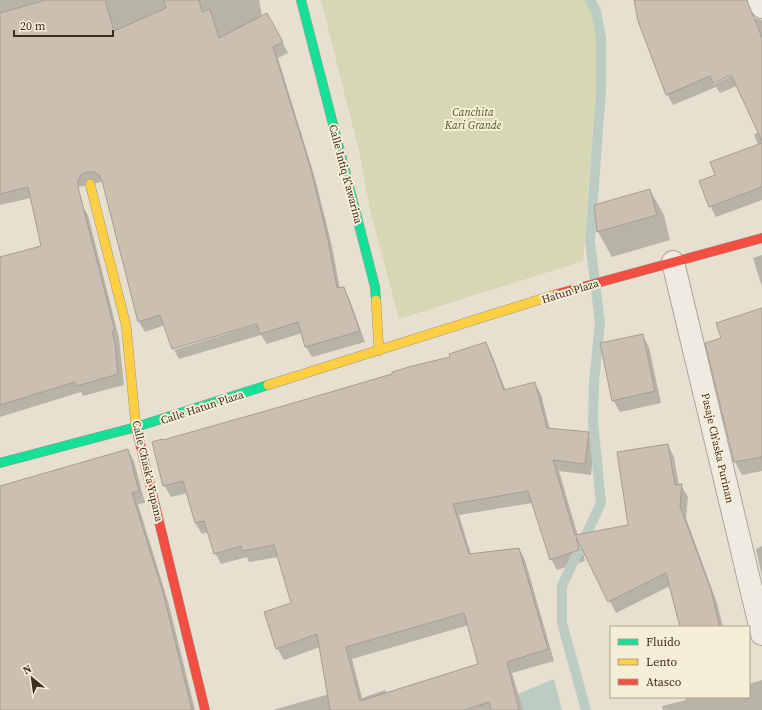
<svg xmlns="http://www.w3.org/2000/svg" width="762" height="710" font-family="'Source Serif 4',serif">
	<rect width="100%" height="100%" fill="#e7e0d1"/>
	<path fill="#d6d7b3" d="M321 0H585L597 24 598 57 583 261 399 319 370 210 360 155Z"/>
	<path fill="#bcccc2" d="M554 679 562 710H523L518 694Z"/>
	<path fill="#0003" fill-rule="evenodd" d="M0 0H259L262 16 273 24 288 53 278 58 315 178 332 246 340 289 343 288 349 298 365 342 312 357 306 347 302 333 267 344 261 335 179 359 174 350 262 323 261 322 174 348V349L165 325 145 332 139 322 106 193 145 172 0 205Z
		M635 0H759L752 10 754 18 762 20V200L716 217 710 206 716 176 758 145 754 134 759 132 737 86 720 93 716 87 673 105 667 94ZM735 72 736 74 713 84V82Z
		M650 190 664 215 670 240 612 257 598 232Z
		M82 205 88 215 119 338 124 385 83 396 81 392 0 417V258L42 247Z
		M762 255V287L753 258Z
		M762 309V471L742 475 735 462 723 339Z
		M642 335 649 347 661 403 620 412 613 400Z
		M486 343 492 355 506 391 534 383 541 394 550 430 588 433 594 445 591 475 559 471 578 536 629 526 668 445 674 457 679 486 681 485 688 497 686 518 717 603 723 627H681L670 586 616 613 582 549 585 561 557 570 551 559 532 503 459 515 471 554 519 549 525 560 554 661 512 673 523 710H273L329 694 320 647 284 660 277 648 292 604 278 557 249 562 247 557 221 564 215 553 209 532 202 534 195 523 187 493 171 497 164 485 163 441 451 357ZM469 625 479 664 387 694 385 690 362 698 352 659Z
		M128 450 134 461 145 503 138 504 169 605 195 710H0V486Z
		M762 546V576L756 549Z
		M762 680V710H663L662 706 686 700 685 697H749V684Z"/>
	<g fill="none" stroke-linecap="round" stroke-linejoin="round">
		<path stroke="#bcccc2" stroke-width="10" d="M586 710 562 623V586L601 503 593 422 594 381 600 323 590 241 601 88V38L596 11 590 0"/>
	</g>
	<path fill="#cbbfb2" stroke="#a89c90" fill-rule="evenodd" d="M46 0H105L114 31 166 8 164 0H199L202 12 210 9 219 38 267 13 283 42 273 47 310 166 327 235 337 288 344 287 360 331 305 347 298 322 260 334 257 324 172 349 160 315 138 322 102 181 99 175 94 172H87L81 175 78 181V187L114 327V331H112L115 343 118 374 77 386 75 382 0 405V257L41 246 28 187 0 194V13Z
		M634 0H747L762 38V141L731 75 713 83 710 76 666 95 638 21Z
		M762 143V187L709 207 699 181 715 175 710 162Z
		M650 189 657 215 597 232 594 205Z
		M762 308V457L734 462 705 343 721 338 716 323Z
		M643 334 655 391 612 401 600 343Z
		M486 342 504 390 535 382 547 428 589 432 585 464 553 460 575 535 628 525 617 452 668 444 675 485 682 484 680 506 711 590 720 627H680L666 573 608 602 576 537 579 550 550 560 528 491 453 504 469 554 519 548 548 649 507 662 519 710H491L489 702 464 710H330L317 634 276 649 264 612 291 603 274 545 242 551 241 546 214 554 204 521 195 523 183 481 163 486 152 442 162 439 163 440 283 406 392 374V372L412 366 450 357 449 354ZM464 613 478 664 360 701 346 647Z
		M128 449 139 491 132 493 163 592 192 710H0V486Z"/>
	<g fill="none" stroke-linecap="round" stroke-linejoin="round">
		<g stroke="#ada599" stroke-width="24">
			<path id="street" d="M759 0 762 7
				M673 262 762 634"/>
		</g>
		<g stroke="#9c958a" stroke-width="10">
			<path id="fast" d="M301 0 375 287 376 300
				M0 463 136 427 268 385"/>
		</g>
		<g stroke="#9c958a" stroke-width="10">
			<path id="slow" d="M90 184 126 325 136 427
				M376 300 379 351
				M268 385 557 294"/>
		</g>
		<g stroke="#9c958a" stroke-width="10">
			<path id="jam" d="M557 294 762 238
				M136 427 205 710"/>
		</g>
		<use href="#street" stroke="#efebe3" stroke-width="22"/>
		<use href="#fast" stroke="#16e098" stroke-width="9"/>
		<use href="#slow" stroke="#ffcf43" stroke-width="9"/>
		<use href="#jam" stroke="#f24e42" stroke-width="9"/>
	</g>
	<g text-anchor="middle" stroke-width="4" stroke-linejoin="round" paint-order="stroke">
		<g font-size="11" font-style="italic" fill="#4d5a26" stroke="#f7eed8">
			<text x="473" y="116">Canchita<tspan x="473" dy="13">Kari Grande</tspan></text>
		</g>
		<g font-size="11" fill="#3d2e20" stroke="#f7eed8">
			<text transform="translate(346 174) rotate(75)" y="4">Calle Intiq K'awarina</text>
			<text transform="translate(570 291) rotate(-17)" y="4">Hatun Plaza</text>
			<text transform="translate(202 407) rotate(-18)" y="4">Calle Hatun Plaza</text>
			<text transform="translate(718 448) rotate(77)" y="4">Pasaje Ch'aska Purinan</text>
			<text transform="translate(148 471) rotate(77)" y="4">Calle Chask'a Yupana</text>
		</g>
	</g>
	<rect x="610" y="626" width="140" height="72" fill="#f7eed8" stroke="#ada18e"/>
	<rect x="618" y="639" width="20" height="6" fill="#16e098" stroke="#ada18e"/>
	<text x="646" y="646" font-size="12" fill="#3d2e20">Fluido</text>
	<rect x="618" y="659" width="20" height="6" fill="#ffcf43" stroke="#ada18e"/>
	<text x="646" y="666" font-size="12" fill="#3d2e20">Lento</text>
	<rect x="618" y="679" width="20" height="6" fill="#f24e42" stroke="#ada18e"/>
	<text x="646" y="686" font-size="12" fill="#3d2e20">Atasco</text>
	<g transform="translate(32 678) rotate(331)" stroke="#f7eed8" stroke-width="3" paint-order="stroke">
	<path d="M0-3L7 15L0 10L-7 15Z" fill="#3d2e20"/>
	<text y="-6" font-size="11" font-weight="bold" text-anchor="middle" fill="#3d2e20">N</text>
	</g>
	<path d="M14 30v6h99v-6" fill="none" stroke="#3d2e20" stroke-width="2"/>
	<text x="20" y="30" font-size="12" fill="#3d2e20" stroke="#f7eed8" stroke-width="3" paint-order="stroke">20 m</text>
</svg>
